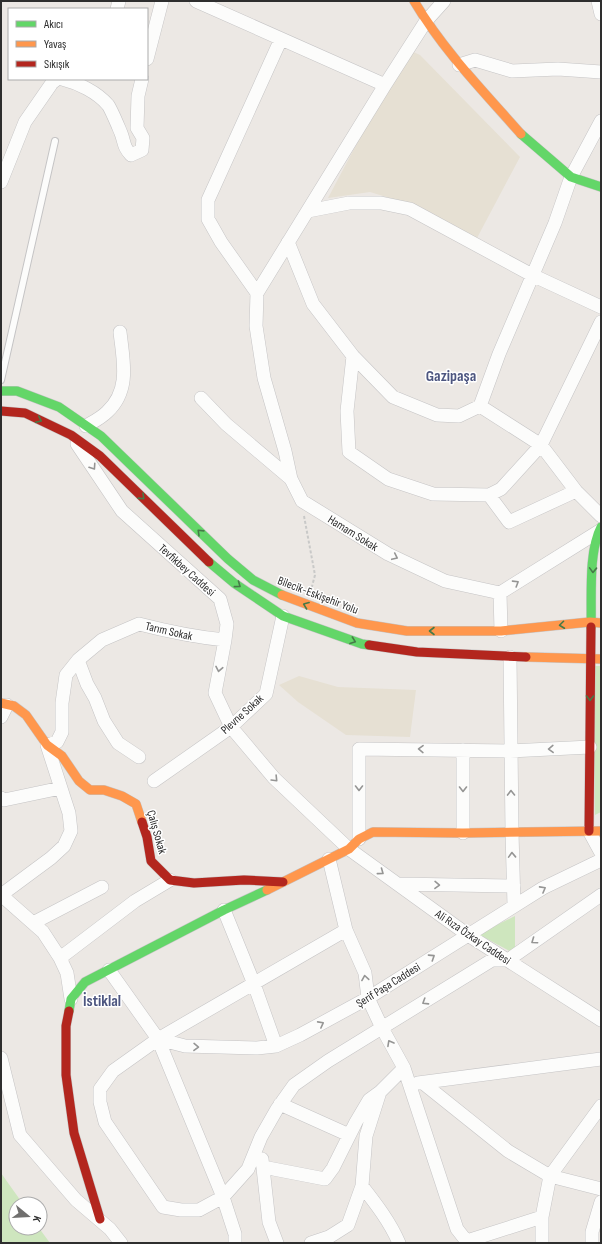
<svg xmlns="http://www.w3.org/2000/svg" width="602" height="1244" font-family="'Sofia Sans Condensed',sans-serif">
	<rect width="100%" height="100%" fill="#ece8e4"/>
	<path fill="#e6e0d3" d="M407 49 420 55 520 157 477 238 403 202 370 192 328 198Z
		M299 676 338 687 416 690 410 737 346 735 298 702 279 685Z"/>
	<path fill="#cee6be" d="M593 666H601V812L595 815Z
		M515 916V954L478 934Z
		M1 1173 23 1204H16V1228H39L50 1243H1Z"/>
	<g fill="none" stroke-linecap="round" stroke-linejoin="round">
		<g stroke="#c5c4c5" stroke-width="8">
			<path id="lane" d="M1 380 55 141"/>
		</g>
		<g stroke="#c5c4c5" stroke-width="14">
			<path id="street" d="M196 1 385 85
				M444 1 426 21 385 85 257 293 256 326 264 378 285 451 291 479 302 501 388 554 445 581 500 593 601 530
				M598 1 601 14
				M117 9 119 1
				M147 59 162 1
				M459 65 475 60 512 71 558 69 601 72
				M62 79C78 83 97 92 108 105 112 111 118 126 121 133 125 144 123 146 131 155L142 150 143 138 137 128 138 96 142 79
				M1 182 25 122 52 83 57 79
				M308 211 349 203H381L410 209 532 275 601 307
				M288 242 313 304 353 356 393 397 437 415 459 416 480 406 499 354 555 223 571 177 601 121
				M257 293 221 242 208 219V200L281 39
				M353 356 347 411 349 452 388 479 433 494 489 495 501 489 541 445 601 322
				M201 398 226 424 291 479
				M480 406 541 445 576 491 601 516
				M86 426C93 422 101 418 107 412 131 390 123 360 120 332
				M77 444 122 511 220 599 227 624 225 640 215 693 231 727 274 778 349 849 468 935 601 1020
				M489 495 509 522 576 491
				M500 593 501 631
				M510 657 512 832 514 906
				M78 660 87 684 95 698 104 721 118 743 139 757
				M1 717 7 705
				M154 781 231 727 266 694 283 616
				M1 798 4 800 61 788
				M589 831 601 853
				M463 833V750
				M359 839V749L510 751 590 747
				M329 859 346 930 365 973 368 998 382 1028 404 1068 457 1229 468 1243
				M398 884 514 886
				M1 895 51 858 64 846 71 831 69 813 47 745 57 742 62 732V703L66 675 78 660 102 640 139 624C170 632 194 637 225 640
				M1 895 43 932 60 958 67 973 71 999
				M224 910 254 984 276 1046
				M33 923 102 887
				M346 930 158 1039 113 1071 100 1089V1102L105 1122 163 1207 181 1210H199L223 1197 248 1169 261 1137 277 1109 294 1085 328 1061 492 960H508L601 895
				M60 958 135 901 170 880
				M109 970 158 1039 223 1197 235 1234V1243
				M158 1039 185 1046 257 1048 276 1046 300 1035 368 998 543 888 601 860
				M1 1058 20 1135 76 1200 110 1229 121 1243
				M418 1083 601 1059
				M423 1083 508 1151 550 1176 601 1189
				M280 1104 349 1135
				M262 1159 269 1222 277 1243
				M263 1167 325 1179 333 1168 356 1122 369 1100 380 1092
				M362 1186C376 1204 390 1222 399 1243
				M467 1241 542 1217
				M311 1243 329 1237 348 1225 362 1186 366 1136 380 1092 404 1068
				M542 1243V1217L550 1176 601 1106
				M592 1243V1232L601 1202"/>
		</g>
		<g stroke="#c5c4c5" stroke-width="10">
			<path id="fast" d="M521 134 571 177 601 187
				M1 391H17L59 407 101 436 228 559 253 580 282 595
				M209 562 234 583 283 616 362 644 369 645
				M591 627C592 598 588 552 601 527
				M69 1011 71 999 85 982 224 910 267 890"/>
		</g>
		<g stroke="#c5c4c5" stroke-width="10">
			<path id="slow" d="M414 1C443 50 483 91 521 134
				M282 595 357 623 407 631H501L590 622 601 623
				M526 657 601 659
				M1 703 14 706 26 715 47 745 62 756 79 781 90 790H104L122 796 136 804 142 822
				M267 890 349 849 359 839 373 832 463 833 601 831"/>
		</g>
		<g stroke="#c5c4c5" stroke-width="10">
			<path id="jam" d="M1 411 25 413 71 435 100 456 209 562
				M369 645 417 652 526 657
				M142 822 147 837 151 861 170 880 194 883 244 880 283 882
				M589 831 591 627
				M69 1011 66 1026V1075L74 1133 100 1219"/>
		</g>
		<path stroke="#c9c9c8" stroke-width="2" stroke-dasharray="3 2" stroke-linecap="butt" d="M304 516 315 575 311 590"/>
		<use href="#lane" stroke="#fcfcfb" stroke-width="6"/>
		<use href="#street" stroke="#fcfcfb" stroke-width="13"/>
		<use href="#fast" stroke="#63d668" stroke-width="9"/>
		<use href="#slow" stroke="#ff974d" stroke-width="9"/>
		<use href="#jam" stroke="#b3261e" stroke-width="9"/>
	</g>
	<defs><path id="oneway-chevron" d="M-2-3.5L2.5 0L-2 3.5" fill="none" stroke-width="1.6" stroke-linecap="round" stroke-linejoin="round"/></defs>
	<g stroke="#467a48">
		<use href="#oneway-chevron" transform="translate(39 420) rotate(25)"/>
		<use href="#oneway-chevron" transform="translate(142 497) rotate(44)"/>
		<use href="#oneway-chevron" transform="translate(200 532) rotate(-136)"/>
		<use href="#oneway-chevron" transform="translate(593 570) rotate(92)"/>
		<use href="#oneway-chevron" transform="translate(238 585) rotate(36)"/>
		<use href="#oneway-chevron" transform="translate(306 605) rotate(-159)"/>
		<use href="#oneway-chevron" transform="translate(562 625) rotate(173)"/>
		<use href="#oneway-chevron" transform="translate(432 631) rotate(-180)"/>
		<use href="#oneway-chevron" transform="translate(353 641) rotate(20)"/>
		<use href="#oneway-chevron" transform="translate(590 698) rotate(90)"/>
	</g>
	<g stroke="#959594">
		<use href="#oneway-chevron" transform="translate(93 467) rotate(56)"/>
		<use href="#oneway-chevron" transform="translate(395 557) rotate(25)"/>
		<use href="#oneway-chevron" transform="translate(516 583) rotate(-32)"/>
		<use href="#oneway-chevron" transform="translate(219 669) rotate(101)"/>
		<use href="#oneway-chevron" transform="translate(421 749) rotate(-179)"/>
		<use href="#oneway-chevron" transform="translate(551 749) rotate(178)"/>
		<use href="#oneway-chevron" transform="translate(275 779) rotate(46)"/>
		<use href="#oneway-chevron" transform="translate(359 788) rotate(90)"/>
		<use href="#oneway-chevron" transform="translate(463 789) rotate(90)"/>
		<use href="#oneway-chevron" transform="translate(511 793) rotate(-91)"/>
		<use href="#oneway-chevron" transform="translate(512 855) rotate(-92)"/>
		<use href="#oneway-chevron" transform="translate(381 872) rotate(36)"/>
		<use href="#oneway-chevron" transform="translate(437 885) rotate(1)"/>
		<use href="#oneway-chevron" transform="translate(543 889) rotate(-29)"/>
		<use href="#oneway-chevron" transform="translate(534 941) rotate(145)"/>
		<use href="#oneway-chevron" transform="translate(432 957) rotate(-33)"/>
		<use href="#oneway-chevron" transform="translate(365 978) rotate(-99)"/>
		<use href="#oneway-chevron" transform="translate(425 1002) rotate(148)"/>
		<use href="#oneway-chevron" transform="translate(321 1024) rotate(-28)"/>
		<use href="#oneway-chevron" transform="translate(390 1043) rotate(-119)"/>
		<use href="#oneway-chevron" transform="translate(196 1047) rotate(1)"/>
	</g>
	<g text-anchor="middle" stroke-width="3" stroke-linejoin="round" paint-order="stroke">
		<g font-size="12" fill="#2e2e2e" stroke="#fff">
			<text transform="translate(353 533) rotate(32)" y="4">Hamam Sokak</text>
			<text transform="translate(187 570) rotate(42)" y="4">Tevfikbey Caddesi</text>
			<text transform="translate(318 595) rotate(21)" y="4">Bilecik-Eskişehir Yolu</text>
			<text transform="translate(169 631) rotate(13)" y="4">Tarım Sokak</text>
			<text transform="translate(242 714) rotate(-42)" y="4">Plevne Sokak</text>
			<text transform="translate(157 832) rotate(74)" y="4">Çalış Sokak</text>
			<text transform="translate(473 937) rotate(34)" y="4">Ali Rıza Özkay Caddesi</text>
			<text transform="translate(388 985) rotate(-32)" y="4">Şerif Paşa Caddesi</text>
		</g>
		<g font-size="16" font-weight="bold" fill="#4d5680" stroke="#fff">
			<text x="451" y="381">Gazipaşa</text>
			<text x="102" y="1006">İstiklal</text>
		</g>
	</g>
	<rect width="602" height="1244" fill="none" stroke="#2e2e2e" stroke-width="4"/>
	<rect x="8" y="8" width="140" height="72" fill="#ffffff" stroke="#ababab"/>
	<rect x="16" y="21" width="20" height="6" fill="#63d668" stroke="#ababab"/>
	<text x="44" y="28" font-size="12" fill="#2e2e2e">Akıcı</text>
	<rect x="16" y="41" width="20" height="6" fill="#ff974d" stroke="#ababab"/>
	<text x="44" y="48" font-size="12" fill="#2e2e2e">Yavaş</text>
	<rect x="16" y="61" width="20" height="6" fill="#b3261e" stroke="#ababab"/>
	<text x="44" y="68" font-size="12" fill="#2e2e2e">Sıkışık</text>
	<g transform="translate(28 1216) rotate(108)"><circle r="19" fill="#ffffff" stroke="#ababab"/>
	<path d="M0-3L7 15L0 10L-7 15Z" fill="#706f6e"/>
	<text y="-6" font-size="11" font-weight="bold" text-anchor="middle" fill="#2e2e2e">K</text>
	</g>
</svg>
